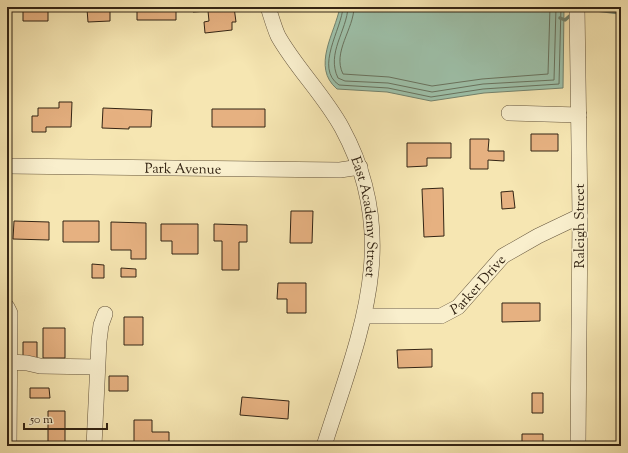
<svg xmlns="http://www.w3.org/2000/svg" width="628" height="453" font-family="'Sorts Mill Goudy',serif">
	<rect width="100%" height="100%" fill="#f6e6b2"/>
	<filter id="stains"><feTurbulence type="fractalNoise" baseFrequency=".005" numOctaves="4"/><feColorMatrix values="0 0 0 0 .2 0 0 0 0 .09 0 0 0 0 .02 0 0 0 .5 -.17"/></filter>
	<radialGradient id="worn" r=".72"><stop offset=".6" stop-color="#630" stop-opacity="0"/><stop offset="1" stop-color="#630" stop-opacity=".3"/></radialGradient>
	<path fill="#9dc0a9" stroke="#73826d" d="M340 7H564L563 88 484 93 431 101 387 92 337 89C311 67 335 33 340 7Z"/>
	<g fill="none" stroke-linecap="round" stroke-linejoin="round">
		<path stroke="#68725e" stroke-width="1" d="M343 7C342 29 314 68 339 85L388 88 431 97 483 89 559 84 561 7
			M348 7C347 31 326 53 338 78L345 81 388 83 432 92 483 84 554 80 556 7
			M354 7C354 29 332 52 343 74L389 77 432 86 482 79 548 74 550 7"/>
		<path stroke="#73826d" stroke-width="3.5" d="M581 8 621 13
			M560 18 565 20 572 14"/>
	</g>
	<path fill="#e6b181" stroke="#332414" d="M23 7H48V21H23Z
		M137 7H176V20H137Z
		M193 7H234L236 22H232V30L205 33 204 22 209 21 208 11 193 12Z
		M110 8V21L88 22 87 9Z
		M59 102H72L71 127H46V132H32V116H38V108H59Z
		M103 108 152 110 151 127H129V129L102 128Z
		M212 109H265V127H212Z
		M531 134H558V151H531Z
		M470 139H489L488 151H504V161L488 160V169H470Z
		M407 143H451V158H427V166L407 167Z
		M443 188 444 236 424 237 422 189Z
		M513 191 515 208 502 209 501 192Z
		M291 211H313L312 243H290Z
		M14 221 49 222V240L13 239Z
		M63 221H99V242H63Z
		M111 222 146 223V259H131V250H111Z
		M161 224H198V254H172V241H161Z
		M214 224 247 225V242H239V270H222V241H214Z
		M92 264 104 265V278H92Z
		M121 268 136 269V277H121Z
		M278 283H306V313H287V299H277Z
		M502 303H540V321L502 322Z
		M124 317H143V345H124Z
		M43 328H65V358H43Z
		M23 342H37V360H23Z
		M432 349V367L398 368 397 350Z
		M109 376H128V391H109Z
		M30 388H49L50 398H30Z
		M532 393H543V413H532Z
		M242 397 289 401 288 419 240 415Z
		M617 408H621V421H617Z
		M48 411H65V446H48Z
		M134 420H152V432H169V446H134Z
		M522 434H543V446H522Z
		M180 444H197L198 446H180Z"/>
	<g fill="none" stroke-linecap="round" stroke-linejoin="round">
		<g stroke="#64543c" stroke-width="16">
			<g id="minor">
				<path id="s1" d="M268 7C271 16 274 27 278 36 296 68 324 95 342 128 403 240 359 335 324 446"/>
				<path d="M577 7 580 216 578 446"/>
				<path d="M509 113 579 115"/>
				<path id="s2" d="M7 166 340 170 360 167"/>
				<path d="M7 307 10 313 9 446"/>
				<path id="s3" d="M365 316H441L458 307 503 256 538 236 580 216"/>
				<path d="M10 362 27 363 40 366 97 367"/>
				<path d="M94 446 99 341 101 325 105 314"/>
			</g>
		</g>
		<use href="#minor" stroke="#f9efcd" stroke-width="15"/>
	</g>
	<g text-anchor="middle" stroke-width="3" stroke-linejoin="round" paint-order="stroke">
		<g font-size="14" fill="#332414" stroke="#f9efcd">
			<text dy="5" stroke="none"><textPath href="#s2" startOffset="176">Park Avenue</textPath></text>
			<text dy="5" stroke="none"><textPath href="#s1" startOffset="236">East Academy Street</textPath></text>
			<text transform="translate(579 226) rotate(-90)" y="5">Raleigh Street</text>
			<text dy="5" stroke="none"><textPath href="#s3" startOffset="125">Parker Drive</textPath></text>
		</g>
	</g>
	<rect width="628" height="453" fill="none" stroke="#f6e6b2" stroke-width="24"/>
	<rect x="8" y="8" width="612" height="437" fill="none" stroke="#332414" stroke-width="2"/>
	<rect x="12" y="12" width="604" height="429" fill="none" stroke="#332414"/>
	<path d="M24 423v6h83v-6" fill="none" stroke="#332414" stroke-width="2"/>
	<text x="30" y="423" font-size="12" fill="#332414" stroke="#f9efcd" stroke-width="3" paint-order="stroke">50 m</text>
	<rect width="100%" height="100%" filter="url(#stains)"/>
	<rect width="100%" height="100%" fill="url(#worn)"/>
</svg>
